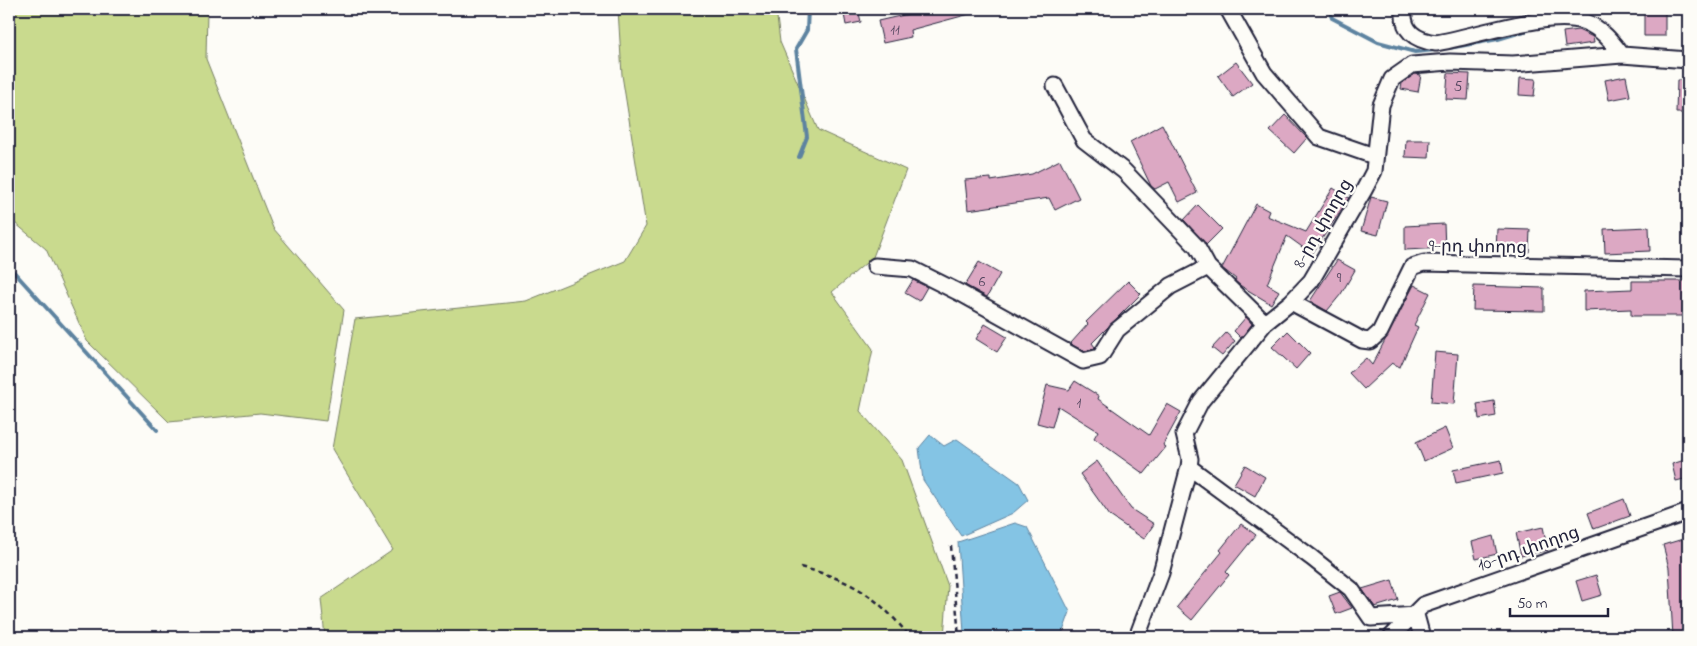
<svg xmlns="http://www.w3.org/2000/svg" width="1697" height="646" font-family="'Indie Flower','Noto Sans Armenian',sans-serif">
	<rect width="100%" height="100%" fill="#fdfcf7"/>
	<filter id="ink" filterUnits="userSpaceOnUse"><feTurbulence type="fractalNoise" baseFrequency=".02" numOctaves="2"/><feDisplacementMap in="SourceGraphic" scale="10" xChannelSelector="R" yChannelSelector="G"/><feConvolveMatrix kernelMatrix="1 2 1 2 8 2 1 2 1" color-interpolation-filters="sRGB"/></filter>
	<g filter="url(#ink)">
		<path fill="#c9da8e" stroke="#767e64" d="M9 9H207L206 59 273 228 344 310 326 421 260 413 169 422 87 341 46 249 9 218Z
			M618 9H776L780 42 818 130 906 170 873 257 832 292 873 349 860 411 902 460 948 586 944 637H325L321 599 393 550 332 449 355 319 526 301 625 261 646 226 622 75Z"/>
		<path fill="#84c4e4" stroke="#5d83a0" d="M930 435 944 446 957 439 1019 483 1028 500 1013 513 961 536 923 480 919 448Z
			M1015 523 1027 527 1070 612 1061 637H989L964 633 958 542Z"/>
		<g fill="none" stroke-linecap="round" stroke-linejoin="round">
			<path stroke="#5d83a0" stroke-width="4" d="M1329 9 1332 18 1378 42 1415 52 1435 50
				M1449 48 1498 39 1528 30
				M799 157 807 137 796 49 807 30 808 9
				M14 272 157 430"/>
		</g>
		<path fill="#dca8c3" stroke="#22223b" d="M843 9H858L861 22 846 25Z
			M916 9H977V12L910 30 911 37 883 43 878 21 917 12Z
			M1644 9H1665V36H1644Z
			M1578 30 1593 37 1594 43 1565 47 1563 32Z
			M1236 62 1252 83 1233 97 1218 76Z
			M1448 73 1470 74 1468 100 1446 99Z
			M1415 74 1421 75 1418 92 1401 89 1402 83Z
			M1626 76 1630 96 1609 100 1605 80Z
			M1520 78 1536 79 1534 96 1519 95Z
			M1677 80H1688V113H1676Z
			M1285 115 1307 138 1294 153 1270 131Z
			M1162 124 1197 193 1179 202 1169 182 1155 189 1151 186 1130 142Z
			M1406 140H1430L1429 158 1405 157Z
			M1060 160 1079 198 1055 210 1049 198 968 210 965 180 991 178V181L1032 174Z
			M1333 188 1349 198 1312 254 1287 236 1267 284 1279 291 1271 304 1241 286 1235 281 1236 279 1222 268 1256 204 1269 211 1267 216 1306 232Z
			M1371 197 1387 201 1378 235 1361 231Z
			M1198 205 1222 229 1206 245 1184 220Z
			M1444 224 1445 248 1405 250V226Z
			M1649 227 1650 251 1605 253 1604 229Z
			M1497 229 1530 230 1529 252 1496 251Z
			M1337 260 1355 270 1341 294 1327 311 1310 301Z
			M979 262 1000 274 987 297 965 285Z
			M913 280 927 287 919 301 905 293Z
			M1128 281 1141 294 1092 343 1095 347 1094 349 1084 351 1074 346 1071 343 1088 324 1086 322Z
			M1632 281H1688V316H1631V309L1584 311V291L1632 289Z
			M1414 285 1430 293 1414 325 1418 327 1400 367 1392 363 1364 389 1349 373 1366 358 1372 365Z
			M1474 286 1544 288V311L1473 310Z
			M1246 317 1252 324 1241 338 1234 331Z
			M985 324 1007 337 997 352 976 339Z
			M1288 331 1310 353 1296 369 1272 347Z
			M1226 333 1235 341 1222 356 1212 348Z
			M1435 352 1458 354 1454 404 1431 402Z
			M1075 381 1099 396 1098 399 1149 435 1167 404 1181 412 1163 445 1166 447 1144 474 1094 438 1098 431 1058 406 1052 427 1037 423 1047 385 1069 390Z
			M1494 401 1496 416 1479 419 1477 404Z
			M1445 428 1453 448 1424 461 1416 442Z
			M1688 459V478L1676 481 1672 464Z
			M1501 460 1503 473 1456 483 1453 470Z
			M1097 461 1131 509 1154 524 1144 539 1110 516 1080 474Z
			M1245 465 1265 477 1255 496 1234 484Z
			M1624 499 1630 516 1594 529 1588 513Z
			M1241 524 1256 535 1226 572 1229 575 1192 620 1177 607 1222 552 1220 550Z
			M1543 527 1548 550 1521 556 1516 533Z
			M1493 536 1497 554 1476 559 1472 542Z
			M1683 539 1688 558V637H1673L1669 568 1663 545Z
			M1596 575 1602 595 1582 601 1576 581Z
			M1392 580 1398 600 1375 607 1362 589Z
			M1340 592 1352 608 1336 614 1329 596Z"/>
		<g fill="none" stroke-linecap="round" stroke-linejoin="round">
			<g stroke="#22223b" stroke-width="19">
				<path id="street" d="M1228 9 1264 73 1319 137 1374 156
					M1404 9C1402 31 1415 40 1436 43 1474 37 1551 9 1585 22 1601 28 1612 42 1622 55
					M1055 86 1084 140 1124 171 1150 198 1197 247 1208 267 1265 323
					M875 266 912 269 962 294 1083 361 1100 357 1117 330 1171 286 1208 267
					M1291 302 1362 340 1370 341 1380 332 1412 267 1424 263 1688 269
					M1189 467 1312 558 1351 589 1371 618 1416 615 1422 637
					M1137 637 1161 573 1189 467 1190 459 1184 434 1201 401 1265 323 1291 302 1311 281 1364 190 1374 171 1381 105 1392 79 1412 65 1450 62 1513 64 1622 55 1688 60
					M1391 637 1423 605 1688 512"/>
			</g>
			<path stroke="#22223b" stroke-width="2.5" stroke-dasharray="5 4" stroke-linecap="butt" d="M788 9 789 15
				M9 233 12 237 9 260
				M951 546 959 637
				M800 567C852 580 876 595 910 637"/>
			<use href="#street" stroke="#fdfcf7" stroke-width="15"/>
		</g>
	</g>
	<g text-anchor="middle" stroke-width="4.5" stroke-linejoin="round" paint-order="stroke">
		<g font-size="15" fill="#50445d">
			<text x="895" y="34">11</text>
			<text x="1458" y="91">5</text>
			<text x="1339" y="282">9</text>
			<text x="982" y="286">6</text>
			<text x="1079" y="407">1</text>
		</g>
		<g font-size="18" fill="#22223b" stroke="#fdfcf7">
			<text transform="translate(1322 223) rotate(-60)" y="6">8-րդ փողոց</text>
			<text transform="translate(1478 246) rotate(1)" y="6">9-րդ փողոց</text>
			<text transform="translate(1528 548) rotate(-19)" y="6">10-րդ փողոց</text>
		</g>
	</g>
	<rect width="1697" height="646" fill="none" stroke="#fdfcf7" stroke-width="30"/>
	<rect x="15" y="15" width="1667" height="616" fill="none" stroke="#22223b" stroke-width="2" filter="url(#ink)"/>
	<path d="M1510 608v8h98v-8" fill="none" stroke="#22223b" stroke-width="2.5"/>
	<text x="1517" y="608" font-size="15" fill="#22223b" stroke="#fdfcf7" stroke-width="4" paint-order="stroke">50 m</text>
</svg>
